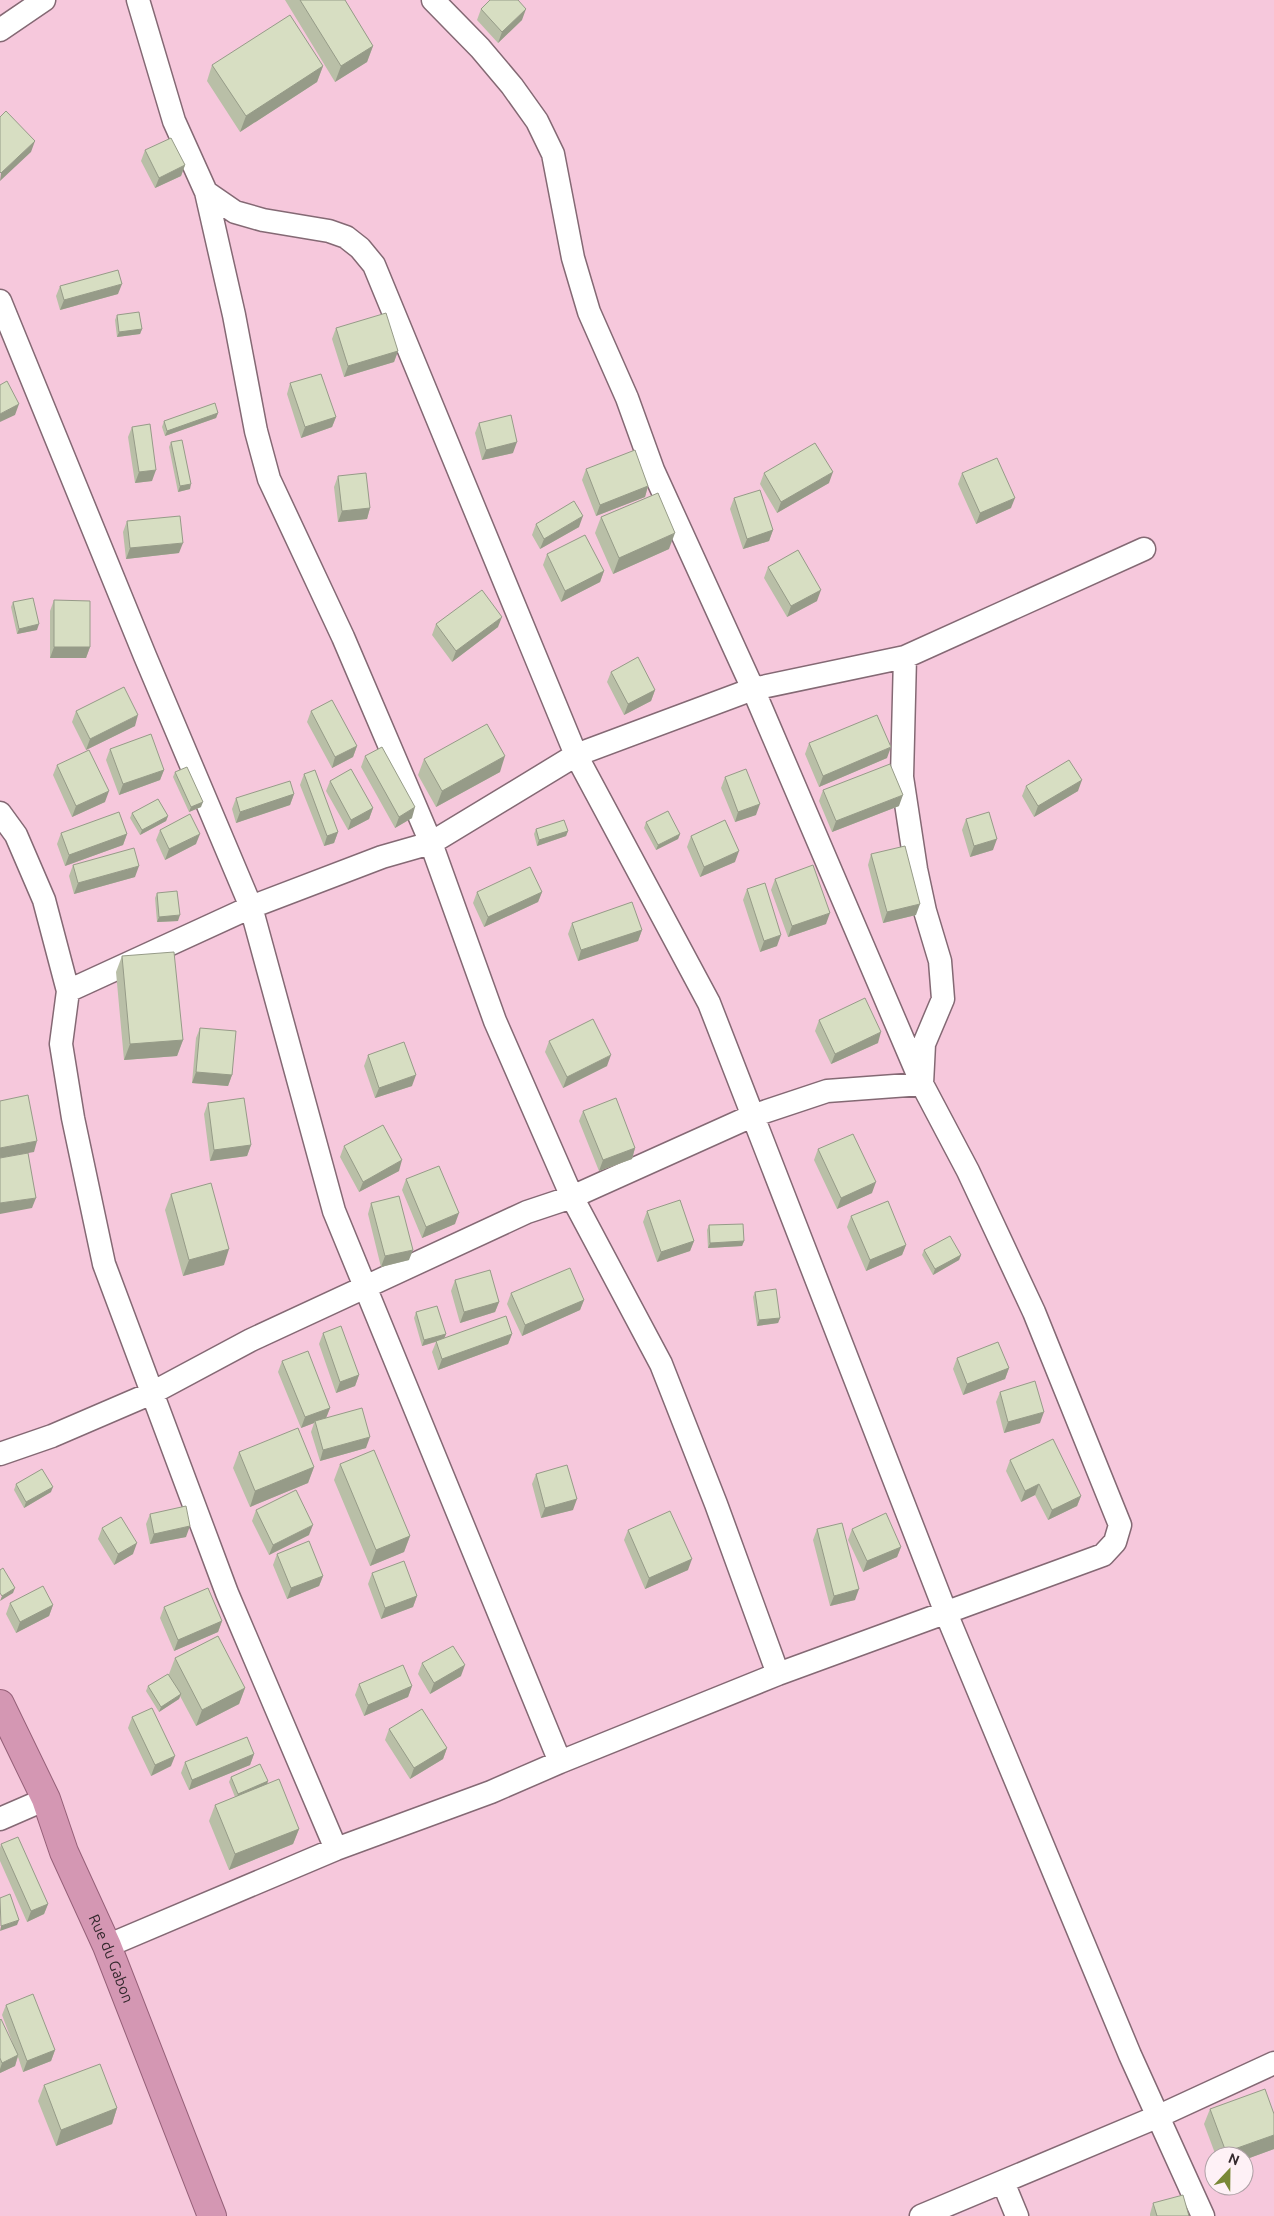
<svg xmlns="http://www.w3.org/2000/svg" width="1274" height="2216" font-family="Ubuntu,sans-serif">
	<rect width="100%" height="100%" fill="#fef1f6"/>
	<path fill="#f6c8dc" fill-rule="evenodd" d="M0 0H1274V2216H0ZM1214 2156H1244V2186H1214Z"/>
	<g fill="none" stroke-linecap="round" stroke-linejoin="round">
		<g stroke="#846974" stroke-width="25">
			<path id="minor" d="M138 0 174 121 206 192 235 212 263 220 329 231 346 237 360 248 374 265 576 755 709 1003 946 1613 1130 2055 1203 2216
				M0 30 44 0
				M206 192 234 315 256 431 269 479 343 637 431 843 495 1021 572 1197 661 1364 716 1504 778 1674
				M0 301 145 656 251 907 334 1211 560 1762
				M0 813 16 835 44 900 68 991 61 1044 73 1118 104 1264 227 1593 336 1849
				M68 991 251 907 382 857 431 843 576 755 753 689 905 657 1144 549
				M0 1454 52 1436 152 1393 251 1340 527 1212 572 1197 752 1116 827 1091 922 1084 924 1044 943 999 940 961 925 911 916 869 902 777 905 657
				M0 1819 46 1799
				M107 1946 336 1849 491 1792 560 1762 778 1674 1103 1555 1115 1542 1120 1525 1034 1312 968 1171 922 1084 753 689 653 470 627 398 589 312 573 258 553 154 537 121 512 86 480 48 433 0
				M1003 2182 1017 2216
				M921 2216 1159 2116 1274 2063"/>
		</g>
		<g stroke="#956078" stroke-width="30">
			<g id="trunk">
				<path id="s1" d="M0 1704 46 1799 64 1852 107 1946 212 2216"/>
			</g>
		</g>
		<use href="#minor" stroke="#fff" stroke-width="22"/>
		<use href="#trunk" stroke="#d497b3" stroke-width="28"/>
	</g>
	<path fill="#b9bfa7" d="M285 0H345L373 46 367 62 335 82Z
		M481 9 522 20 498 43 477 20Z
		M212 65 323 66 317 82 240 132 207 81Z
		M145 150 185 165 181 176 155 188 141 161Z
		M60 286 118 294 60 310 56 296Z
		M117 315 142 329 140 334 117 337 115 320Z
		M336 328 398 351 394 362 344 377 332 339Z
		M290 383 336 417 332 427 301 438 287 394Z
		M218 413 216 418 165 436 162 427 164 421Z
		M479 423 513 453 482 460 475 433Z
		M132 427 152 481 135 483 128 437Z
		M171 442 190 489 178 492 169 447Z
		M586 469 648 486 645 497 596 516 582 480Z
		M764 473 829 483 777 513 760 484Z
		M962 473 1011 508 976 524 958 484Z
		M338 476 370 508 367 519 338 522 334 487Z
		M734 498 773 530 769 541 743 549 730 509Z
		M601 517 669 549 613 574 595 533Z
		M127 521 179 553 126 559 123 532Z
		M536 524 579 527 540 549 532 535Z
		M547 554 604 571 600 582 561 602 543 565Z
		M768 567 817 601 787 617 764 578Z
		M54 600 90 647 86 658H50V611Z
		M13 602 37 630 17 634 11 607Z
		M436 624 498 627 452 662 432 635Z
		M611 672 655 690 651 701 624 715 607 682Z
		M76 711 135 726 86 750 72 722Z
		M311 711 357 746 353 757 332 768 307 722Z
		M809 743 887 758 819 787 805 754Z
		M110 749 164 770 160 780 119 795 106 760Z
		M365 756 412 818 395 828 361 767Z
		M424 759 500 772 436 807 418 775Z
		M57 765 105 802 72 817 53 775Z
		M175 772 201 807 189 812 173 777Z
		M304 774 338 832 334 843 324 846 300 785Z
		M725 777 756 815 735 822 721 788Z
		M330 781 373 808 369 819 348 830 326 791Z
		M1026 786 1078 791 1034 817 1022 796Z
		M823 790 899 806 832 832 819 801Z
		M294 794 290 805 236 823 232 809 236 798Z
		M132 813 168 816 166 821 140 835 130 818Z
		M966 819 993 850 970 857 962 830Z
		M646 822 680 834 678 839 656 850 644 828Z
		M536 829 568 831 566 836 537 846 534 834Z
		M160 830 196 844 165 860 156 840Z
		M61 833 127 834 123 845 65 866 57 844Z
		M691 836 735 862 700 877 687 847Z
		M871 854 916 915 883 923 868 865Z
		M73 865 135 877 74 894 69 876Z
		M775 879 826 924 788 937 771 890Z
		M747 889 777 946 760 952 743 900Z
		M477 892H542L538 902 484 927 473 903Z
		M157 893 178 921 157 922 155 898Z
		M572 923 642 930 638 941 578 961 568 934Z
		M122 956 183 1040 177 1056 124 1060 116 972Z
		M819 1020 878 1043 831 1064 815 1031Z
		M200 1028 232 1075 228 1086 192 1083 196 1038Z
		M549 1041 607 1066 563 1088 545 1052Z
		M368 1055 412 1086 375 1098 364 1066Z
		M208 1103 251 1145 247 1156 210 1161 204 1114Z
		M583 1111 635 1148 632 1159 599 1171 579 1121Z
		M344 1146 399 1171 359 1192 340 1157Z
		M818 1149 872 1193 837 1209 814 1160Z
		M406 1179 455 1224 422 1238 402 1190Z
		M171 1194 224 1265 183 1276 165 1210Z
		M371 1203 409 1260 381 1267 368 1214Z
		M647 1211 694 1241 690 1251 657 1262 643 1222Z
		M851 1216 906 1245 902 1255 866 1271 847 1227Z
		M709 1225 744 1241 742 1246 708 1248 707 1230Z
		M924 1250 961 1255 959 1260 933 1275 922 1255Z
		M455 1280 499 1302 495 1312 460 1323 451 1291Z
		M755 1292 780 1318 778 1323 757 1326 753 1297Z
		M511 1293 584 1300 580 1310 522 1336 507 1304Z
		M416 1312 446 1334 444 1338 512 1334 508 1344 438 1370 432 1352 436 1342 422 1346 414 1318Z
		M323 1333 359 1375 355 1386 336 1393 319 1344Z
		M957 1358 1009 1368 1005 1379 963 1395 953 1369Z
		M282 1361 330 1408 326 1418 366 1448 320 1461 311 1432 314 1423 301 1428 278 1372Z
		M1000 1392 1040 1423 1004 1433 996 1402Z
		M239 1452 314 1467 308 1483 250 1507 233 1468Z
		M1010 1460 1081 1496 1077 1506 1048 1520 1035 1495 1021 1502 1006 1471Z
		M340 1464 410 1536 404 1552 370 1566 334 1480Z
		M536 1474 573 1510 541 1518 532 1484Z
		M16 1484 51 1492 24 1508 14 1490Z
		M256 1510 309 1535 269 1555 252 1521Z
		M150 1514 186 1537 150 1544 146 1524Z
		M102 1528 133 1554 114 1565 98 1539Z
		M817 1529 855 1600 830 1606 813 1540Z
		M852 1529 901 1547 897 1557 863 1572 848 1540Z
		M628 1530 688 1570 645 1589 624 1540Z
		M277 1554 323 1576 319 1586 287 1599 273 1565Z
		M372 1573 417 1596 413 1607 381 1619 368 1584Z
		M10 1603 53 1605 49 1616 16 1633 6 1614Z
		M164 1607 222 1621 218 1632 174 1651 160 1618Z
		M175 1658 245 1688 239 1704 196 1726 180 1696 179 1699 159 1712 146 1691 148 1686 169 1674Z
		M422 1663 461 1676 430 1694 418 1674Z
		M359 1684 412 1686 408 1697 364 1716 355 1695Z
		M132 1717 171 1766 151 1776 128 1728Z
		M389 1729 447 1748 443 1759 410 1779 385 1740Z
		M254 1754 250 1765 189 1790 181 1773 185 1762Z
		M231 1777 268 1781 267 1784 299 1829 293 1844 229 1870 209 1821 215 1805 235 1797 229 1782Z
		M1 1844 48 1904 44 1914 27 1922 0 1861V1848Z
		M6 2005 55 2050 51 2061 23 2072 18 2057 15 2066 0 2073V2020L13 2044 2 2015Z
		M44 2085 117 2108 112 2124 56 2146 38 2101Z
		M1210 2109 1274 2114V2149L1244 2160V2156H1216L1204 2124Z
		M1153 2203 1189 2216H1150V2214Z"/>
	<path fill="#969b88" d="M526 9 522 20 498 43 502 32Z
		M373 46 367 62 335 82 341 66Z
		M323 66 317 82 240 132 246 116Z
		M35 141 31 152 0 181 1 173Z
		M185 165 181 176 155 188 159 178Z
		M122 284 118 294 60 310 64 300Z
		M142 329 140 334 117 337 119 332Z
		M398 351 394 362 344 377 348 366Z
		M19 404 15 415 0 422V414Z
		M218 413 216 418 165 436 167 431Z
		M336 417 332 427 301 438 305 427Z
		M517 442 513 453 482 460 486 450Z
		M156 470 152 481 135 483 139 472Z
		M833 472 829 483 777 513 781 502Z
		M191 484 190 489 178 492 180 486Z
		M648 486 645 497 596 516 600 505Z
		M1015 498 1011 508 976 524 980 513Z
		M370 508 367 519 338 522 342 511Z
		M583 516 579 527 540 549 544 539Z
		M773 530 769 541 743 549 747 539Z
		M675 533 669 549 613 574 619 558Z
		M183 543 179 553 126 559 130 548Z
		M604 571 600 582 561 602 565 591Z
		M821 590 817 601 787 617 791 606Z
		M502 617 498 627 452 662 456 651Z
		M39 624 37 630 17 634 19 629Z
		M54 647H90L86 658H50Z
		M655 690 651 701 624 715 628 704Z
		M138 715 135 726 86 750 90 739Z
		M357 746 353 757 332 768 335 757Z
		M891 747 887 758 819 787 823 776Z
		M505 756 500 772 436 807 442 791Z
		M164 770 160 780 119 795 123 784Z
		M1082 780 1078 791 1034 817 1038 806Z
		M109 791 105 802 72 817 76 806Z
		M294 794 290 805 236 823 240 812Z
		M903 795 899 806 832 832 836 821Z
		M203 802 201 807 189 812 191 807Z
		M760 804 756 815 735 822 738 812Z
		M415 807 412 818 395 828 399 817Z
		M373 808 369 819 348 830 351 820Z
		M168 816 166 821 140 835 142 830Z
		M568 831 566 836 537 846 539 840Z
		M338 832 334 843 324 846 327 836Z
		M127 834 123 845 65 866 69 855Z
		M200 834 196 844 165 860 169 849Z
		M680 834 678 839 656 850 658 845Z
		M997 839 993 850 970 857 974 846Z
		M739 851 735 862 700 877 704 867Z
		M139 866 135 877 74 894 78 883Z
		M542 892 538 902 484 927 488 917Z
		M920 904 916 915 883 923 887 912Z
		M830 913 826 924 788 937 792 926Z
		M180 915 178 921 157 922 159 917Z
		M642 930 638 941 578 961 581 950Z
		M781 935 777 946 760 952 764 941Z
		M881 1032 878 1043 831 1064 835 1054Z
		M183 1040 177 1056 124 1060 130 1044Z
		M611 1055 607 1066 563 1088 567 1077Z
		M196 1072 232 1075 228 1086 192 1083Z
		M416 1075 412 1086 375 1098 379 1088Z
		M37 1141 34 1152 0 1158V1148Z
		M251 1145 247 1156 210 1161 214 1150Z
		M635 1148 632 1159 599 1171 603 1160Z
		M402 1160 399 1171 359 1192 363 1182Z
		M876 1182 872 1193 837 1209 841 1198Z
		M36 1198 32 1208 0 1214V1203Z
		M459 1213 455 1224 422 1238 426 1227Z
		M694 1241 690 1251 657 1262 661 1252Z
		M744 1241 742 1246 708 1248 710 1243Z
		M906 1245 902 1255 866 1271 870 1260Z
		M229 1249 224 1265 183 1276 189 1260Z
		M413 1250 409 1260 381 1267 385 1256Z
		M961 1255 959 1260 933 1275 935 1269Z
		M584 1300 580 1310 522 1336 525 1325Z
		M499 1302 495 1312 460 1323 464 1312Z
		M780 1318 778 1323 757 1326 759 1320Z
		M446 1334 444 1339 422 1346 424 1340Z
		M512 1334 508 1344 438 1370 442 1359Z
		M1009 1368 1005 1379 963 1395 967 1384Z
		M359 1375 355 1386 336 1393 340 1382Z
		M330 1408 326 1418 315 1421 314 1423 301 1428 305 1417Z
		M1044 1412 1040 1423 1004 1433 1008 1422Z
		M370 1437 366 1448 320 1461 323 1450Z
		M314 1467 308 1483 250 1507 255 1491Z
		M1039 1484 1035 1495 1021 1502 1025 1491Z
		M53 1487 51 1492 24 1508 26 1502Z
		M1081 1496 1077 1506 1048 1520 1052 1510Z
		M577 1499 573 1510 541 1518 545 1508Z
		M313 1525 309 1535 269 1555 273 1545Z
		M190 1526 186 1537 150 1544 154 1534Z
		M410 1536 404 1552 370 1566 376 1550Z
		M137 1543 133 1554 114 1565 118 1554Z
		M901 1547 897 1557 863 1572 867 1561Z
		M692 1559 688 1570 645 1589 649 1578Z
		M323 1576 319 1586 287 1599 291 1588Z
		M15 1588 13 1593 0 1601 2 1596Z
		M859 1589 855 1600 830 1606 834 1596Z
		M417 1596 413 1607 381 1619 385 1608Z
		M53 1605 49 1616 16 1633 20 1622Z
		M222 1621 218 1632 174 1651 178 1640Z
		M465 1665 461 1676 430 1694 434 1683Z
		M412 1686 408 1697 364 1716 368 1705Z
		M245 1688 239 1704 196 1726 202 1710Z
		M181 1694 179 1699 159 1712 161 1707Z
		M447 1748 443 1759 410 1779 414 1768Z
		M254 1754 250 1765 189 1790 192 1780Z
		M175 1756 171 1766 151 1776 155 1765Z
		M268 1781 266 1787 236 1799 238 1794Z
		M299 1829 293 1844 229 1870 235 1854Z
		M48 1904 44 1914 27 1922 31 1911Z
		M19 1920 17 1925 0 1931 1 1926Z
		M55 2050 51 2061 23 2072 27 2061Z
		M18 2055 15 2066 0 2073V2069L2 2063Z
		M117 2108 112 2124 56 2146 61 2130Z
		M1274 2135V2149L1244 2160V2156H1225L1226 2152Z"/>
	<path fill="#d7dec2" stroke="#969b88" d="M300 0H345L373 46 341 66Z
		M490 0H518L526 9 502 32 481 9Z
		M290 15 323 66 246 116 212 65Z
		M6 111 35 141 1 173 0 172V117Z
		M171 138 185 165 159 178 145 150Z
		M118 270 122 284 64 300 60 286Z
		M139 312 142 329 119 332 117 315Z
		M386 313 398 351 348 366 336 328Z
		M321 374 336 417 305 427 290 383Z
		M7 381 19 404 0 414V385Z
		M215 403 218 413 167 431 164 421Z
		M511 415 517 442 486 450 479 423Z
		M150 424 156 470 139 472 132 427Z
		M182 440 191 484 180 486 171 442Z
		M815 443 833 472 781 502 764 473Z
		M635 450 648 486 600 505 586 469Z
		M997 458 1015 498 980 513 962 473Z
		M366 473 370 508 342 511 338 476Z
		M760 490 773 530 747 539 734 498Z
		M658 493 675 533 619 558 601 517Z
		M574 501 583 516 544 539 536 524Z
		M180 516 183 543 130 548 127 521Z
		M585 535 604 571 565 591 547 554Z
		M798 550 821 590 791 606 768 567Z
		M482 590 502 617 456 651 436 624Z
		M33 598 39 624 19 629 13 602Z
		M54 600 90 601V647H54Z
		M638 657 655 690 628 704 611 672Z
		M124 687 138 715 90 739 76 711Z
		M332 700 357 746 335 757 311 711Z
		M877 715 891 747 823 776 809 743Z
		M487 724 505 756 442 791 424 759Z
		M151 734 164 770 123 784 110 749Z
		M382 747 415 807 399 817 365 756Z
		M89 750 109 791 76 806 57 765Z
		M1069 760 1082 780 1038 806 1026 786Z
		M890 764 903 795 836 821 823 790Z
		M187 767 203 802 191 807 175 772Z
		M351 769 373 808 351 820 330 781Z
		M746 769 760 804 738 812 725 777Z
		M315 770 338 832 327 836 304 774Z
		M290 781 294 794 240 812 236 798Z
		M158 799 168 816 142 830 132 813Z
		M668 811 680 834 658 845 646 822Z
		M119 812 127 834 69 855 61 833Z
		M989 812 997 839 974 846 966 819Z
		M190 814 200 834 169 849 160 830Z
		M564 820 568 831 539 840 536 829Z
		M725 820 739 851 704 867 691 836Z
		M905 846 920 904 887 912 871 854Z
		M134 848 139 866 78 883 73 865Z
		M813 865 830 913 792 926 775 879Z
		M530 867 542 892 488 917 477 892Z
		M765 883 781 935 764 941 747 889Z
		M177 891 180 915 159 917 157 893Z
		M632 902 642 930 581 950 572 923Z
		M174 952 183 1040 130 1044 122 956Z
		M865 998 881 1032 835 1054 819 1020Z
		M593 1019 611 1055 567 1077 549 1041Z
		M200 1028 236 1031 232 1075 196 1072Z
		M404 1042 416 1075 379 1088 368 1055Z
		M28 1095 37 1141 0 1148V1101Z
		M244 1098 251 1145 214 1150 208 1103Z
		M616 1098 635 1148 603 1160 583 1111Z
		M383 1125 402 1160 363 1182 344 1146Z
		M853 1134 876 1182 841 1198 818 1149Z
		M28 1153 36 1198 0 1203V1158Z
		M439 1166 459 1213 426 1227 406 1179Z
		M211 1183 229 1249 189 1260 171 1194Z
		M399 1196 413 1250 385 1256 371 1203Z
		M680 1200 694 1241 661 1252 647 1211Z
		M888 1201 906 1245 870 1260 851 1216Z
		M743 1224 744 1241 710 1243 709 1225Z
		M950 1236 961 1255 935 1269 924 1250Z
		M570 1268 584 1300 525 1325 511 1293Z
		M490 1270 499 1302 464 1312 455 1280Z
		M776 1289 780 1318 759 1320 755 1292Z
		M437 1306 446 1334 424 1340 416 1312Z
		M506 1316 512 1334 442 1359 436 1341Z
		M341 1326 359 1375 340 1382 323 1333Z
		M998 1342 1009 1368 967 1384 957 1358Z
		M308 1351 330 1408 305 1417 282 1361Z
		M1035 1381 1044 1412 1008 1422 1000 1392Z
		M362 1408 370 1437 323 1450 315 1421Z
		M298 1428 314 1467 255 1491 239 1452Z
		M1053 1439 1081 1496 1052 1510 1039 1484 1025 1491 1010 1460Z
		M374 1450 410 1536 376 1550 340 1464Z
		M567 1465 577 1499 545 1508 536 1474Z
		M42 1469 53 1487 26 1502 16 1484Z
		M296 1490 313 1525 273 1545 256 1510Z
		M186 1506 190 1526 154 1534 150 1514Z
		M670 1511 692 1559 649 1578 628 1530Z
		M886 1513 901 1547 867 1561 852 1529Z
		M121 1517 137 1543 118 1554 102 1528Z
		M842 1523 859 1589 834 1596 817 1529Z
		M309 1541 323 1576 291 1588 277 1554Z
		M404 1561 417 1596 385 1608 372 1573Z
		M3 1568 15 1588 2 1596 0 1593V1570Z
		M43 1586 53 1605 20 1622 10 1603Z
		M208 1588 222 1621 178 1640 164 1607Z
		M218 1636 245 1688 202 1710 175 1658Z
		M453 1646 465 1665 434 1683 422 1663Z
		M403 1665 412 1686 368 1705 359 1684Z
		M168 1674 181 1694 161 1707 148 1686Z
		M152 1708 175 1756 155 1765 132 1717Z
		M422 1709 447 1748 414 1768 389 1729Z
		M247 1737 254 1754 192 1780 185 1762Z
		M260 1764 268 1781 238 1794 231 1777Z
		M279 1779 299 1829 235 1854 215 1805Z
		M18 1837 48 1904 31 1911 1 1844Z
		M10 1894 19 1920 1 1926 0 1898Z
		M33 1994 55 2050 27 2061 6 2005Z
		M1 2019 18 2055 2 2063 0 2058V2020Z
		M100 2064 117 2108 61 2130 44 2085Z
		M1265 2089 1274 2114V2135L1226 2152 1210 2109Z
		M1183 2195 1189 2216H1157L1153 2203Z"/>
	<g text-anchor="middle" stroke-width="4" stroke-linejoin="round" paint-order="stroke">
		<g font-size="15" fill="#35292e" stroke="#fef1f6">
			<text dy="5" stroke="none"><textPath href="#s1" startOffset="278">Rue du Gabon</textPath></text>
		</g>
	</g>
	<g transform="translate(1229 2171) rotate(22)"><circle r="24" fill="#fef1f6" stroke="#aea1a6"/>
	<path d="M0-4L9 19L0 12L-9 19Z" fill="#798836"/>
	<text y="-8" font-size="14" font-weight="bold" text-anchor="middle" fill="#35292e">N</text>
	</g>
</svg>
